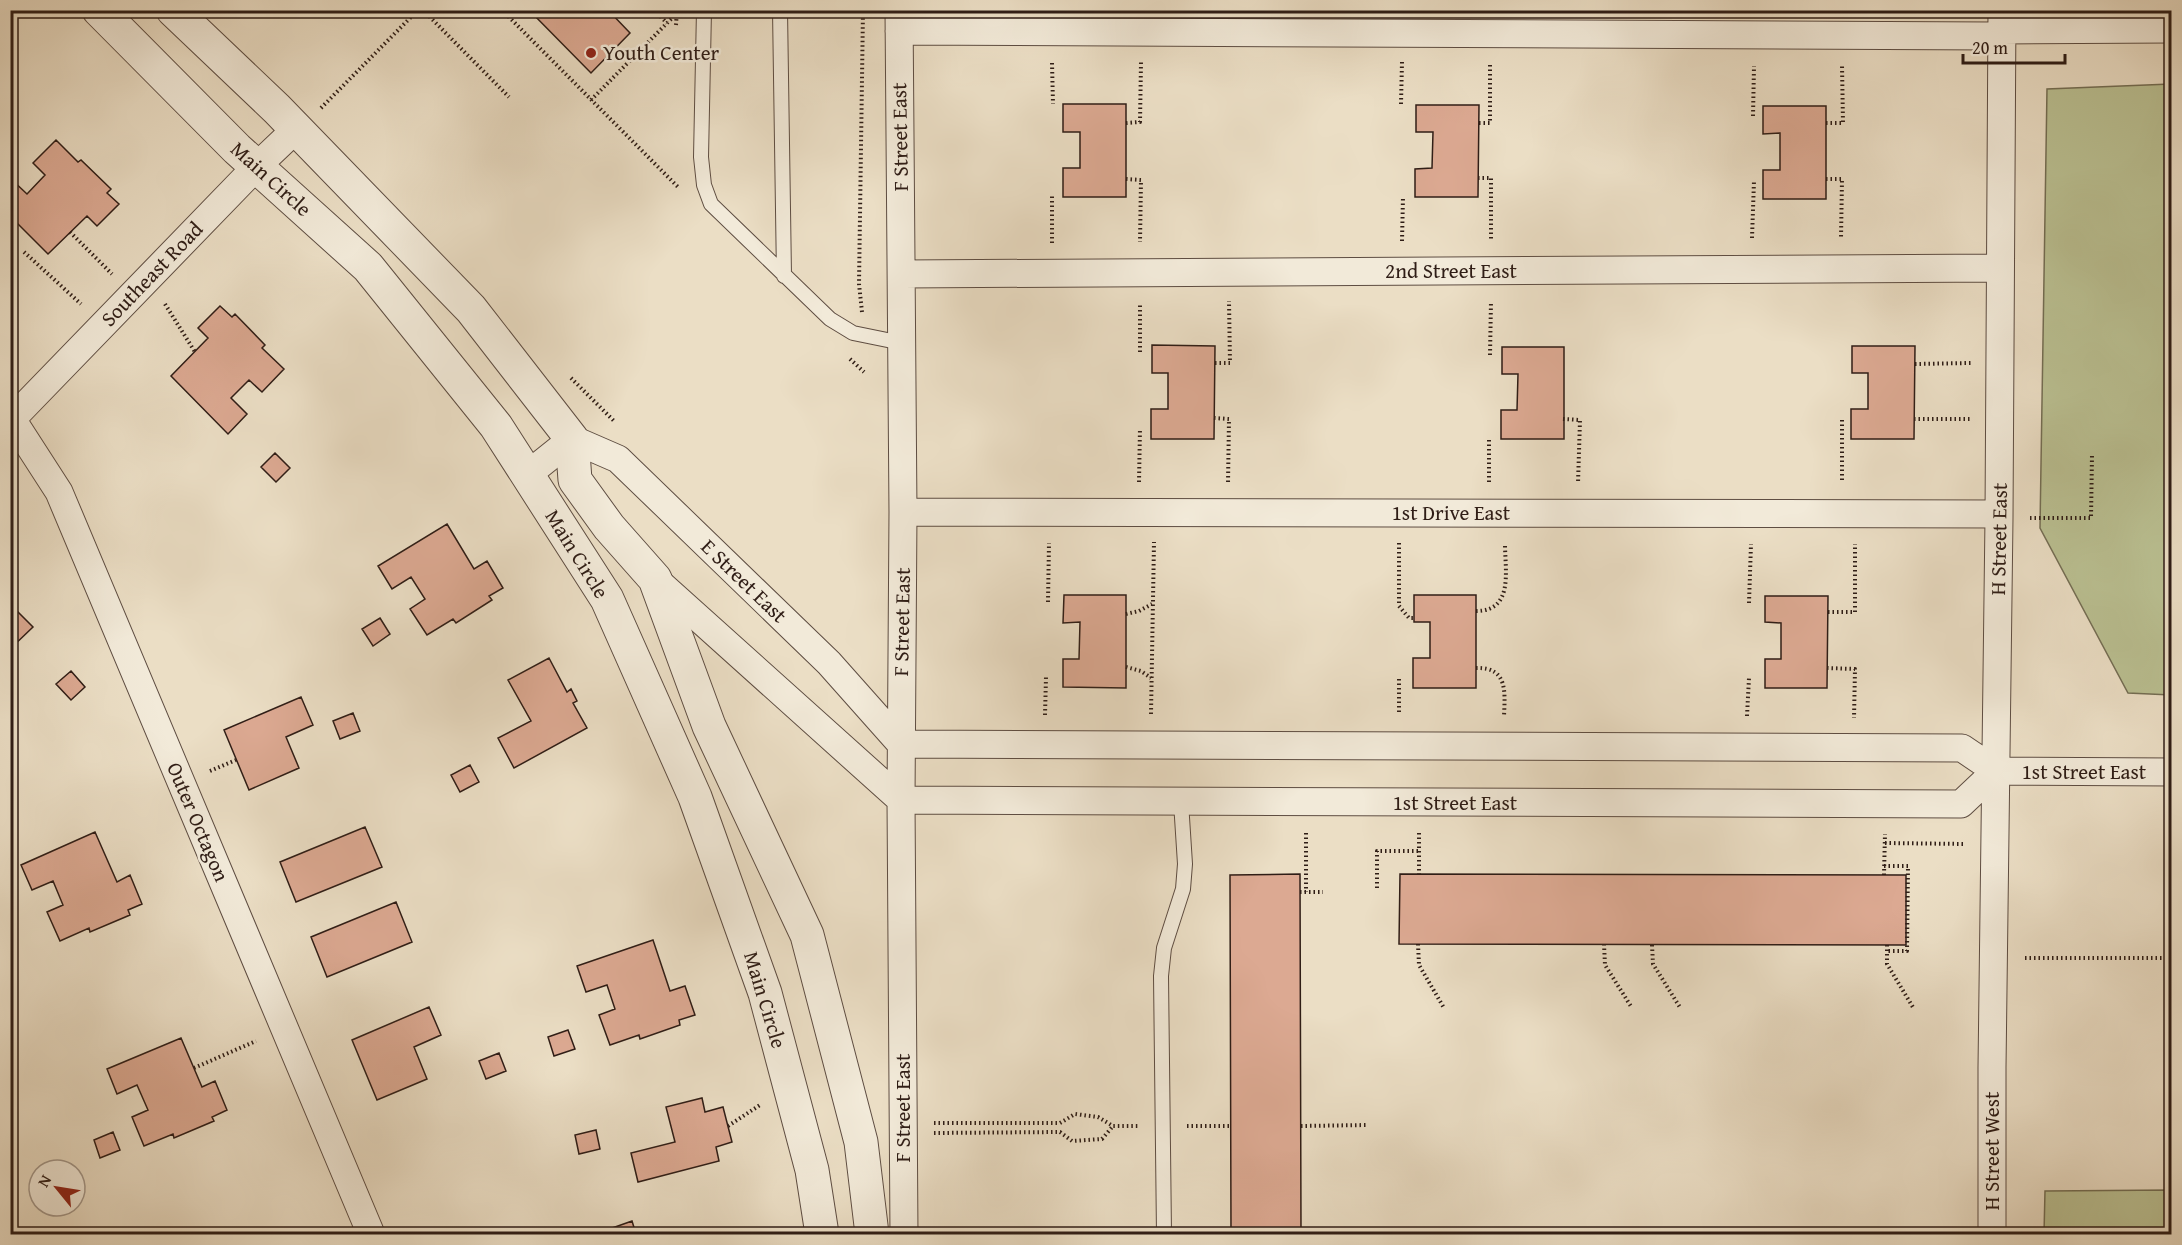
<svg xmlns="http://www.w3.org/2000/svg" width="2182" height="1245" font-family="'Gentium Book Plus',serif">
	<rect width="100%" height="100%" fill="#ebdec5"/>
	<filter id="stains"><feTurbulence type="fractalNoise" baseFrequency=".00333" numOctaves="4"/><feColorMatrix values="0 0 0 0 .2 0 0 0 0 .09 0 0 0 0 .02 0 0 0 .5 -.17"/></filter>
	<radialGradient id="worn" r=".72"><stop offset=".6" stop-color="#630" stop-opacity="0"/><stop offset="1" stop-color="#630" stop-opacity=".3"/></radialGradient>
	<path fill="#bac092" stroke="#746e54" stroke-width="1.5" d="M2171 84H2172L2171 695 2128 693 2040 528 2047 89Z
		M2171 1190V1234H2044L2045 1191Z"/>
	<path fill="#dca992" stroke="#2f1d16" stroke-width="1.5" d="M529 10H608L630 33 591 73Z
		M1063 104H1126V197H1063V168H1080V132H1063Z
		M1416 105H1479L1478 197H1415V169L1432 168 1433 132H1416Z
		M1763 106H1826V199H1763V170H1780V133L1763 134Z
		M56 140 78 162 81 160 111 189 107 193 119 204 97 226 87 216 48 254 10 216V178L27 194 45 175 33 163Z
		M220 306 232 317 235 314 265 345 262 348 284 369 262 392 249 380 231 398 247 414 228 434 171 376 208 338 198 328Z
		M1152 345 1215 346 1214 439H1151V409H1168V373H1152Z
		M1852 346H1915L1914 439H1851V409H1868V373H1852Z
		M1502 347H1564V439H1501V410H1517L1518 374H1502Z
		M275 453 290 468 276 482 261 467Z
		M447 524 474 569 487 561 503 588 489 596 492 600 456 623 453 619 427 635 410 609 425 599 411 577 392 589 378 566Z
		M1064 595H1126V688L1063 687V659H1079L1080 622 1063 623Z
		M1414 595H1476V688H1413V658H1430V622H1414Z
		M1765 596H1828L1827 688H1765V659H1781V623L1765 622Z
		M10 598 14 602 11 605 33 627 10 649Z
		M380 618 390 634 373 646 362 629Z
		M549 658 567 692 571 689 577 701 573 703 587 728 514 768 498 738 531 721 508 680Z
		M71 671 85 687 71 700 56 684Z
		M301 697 313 725 286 737 299 768 249 790 224 730Z
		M353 713 360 731 340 739 333 721Z
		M470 765 479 782 460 792 451 775Z
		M365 827 382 867 296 902 280 862Z
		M95 832 117 882 130 875 142 904 128 910 130 915 90 932 89 928 60 941 47 912 63 905 53 881 32 890 21 865Z
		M1300 874 1301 1234H1231L1230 875Z
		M1400 874 1906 875V945L1399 944Z
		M396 902 412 942 327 977 311 937Z
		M653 940 670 991 685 986 695 1015 679 1020 680 1025 640 1039 639 1035 610 1045 599 1015 615 1009 607 985 586 992 577 966Z
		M429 1007 441 1035 414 1047 427 1079 377 1100 352 1040Z
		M568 1030 575 1049 554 1056 548 1037Z
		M181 1038 202 1087 215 1081 227 1110 212 1117 214 1121 174 1138 173 1134 144 1146 132 1117 148 1110 137 1085 117 1094 107 1069Z
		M499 1053 506 1071 486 1079 479 1061Z
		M702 1098 705 1112 723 1107 732 1142 716 1147 719 1161 638 1182 631 1153 675 1142 666 1107Z
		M596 1130 600 1149 579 1154 575 1135Z
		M113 1132 120 1150 100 1158 94 1140Z
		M632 1221 636 1234H602L601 1232Z"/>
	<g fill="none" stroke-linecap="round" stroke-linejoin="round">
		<g stroke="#5e4d42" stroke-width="16">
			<path id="service" d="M704 10 701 157 704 185 711 204 830 319 853 333 902 343
				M780 10 784 276
				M1164 1234 1161 976 1164 948 1183 889 1185 864 1181 802"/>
		</g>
		<g stroke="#5e4d42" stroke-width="29">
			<path id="minor" d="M899 10 903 512 901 800 904 1234
				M899 31 1993 36 2002 30 2172 29
				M902 274 2000 268
				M10 416 59 492 371 1234
				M10 421 256 167 296 129
				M527 475 572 439 618 459 829 663 901 744 1962 748 1996 771 2172 772
				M903 512 1999 514
				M655 579 901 800 1961 804 1996 771
				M1992 1234V1068L1999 518 2002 10"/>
		</g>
		<g stroke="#5e4d42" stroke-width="35">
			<path id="tertiary" d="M99 10 237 149 368 267 496 426 607 599 695 797 765 993 812 1170 822 1234
				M173 10 277 109 471 309 572 439 575 480 609 527 655 579 709 726 807 935 861 1142 872 1234"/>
		</g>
		<path stroke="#2f1d16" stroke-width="4" stroke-dasharray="1.5 3" stroke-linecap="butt" d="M423 10 509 97
			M502 10 679 188
			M654 10 667 23
			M676 25 677 10
			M1052 63 1053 104
			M591 100 677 13
			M1401 104 1402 62
			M321 108 418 10
			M1753 116 1754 66
			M1126 123 1140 122 1141 62
			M1479 123H1490V63
			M1826 123H1843L1842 65
			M1478 178H1491V239
			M1126 179 1141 180 1140 242
			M1826 179H1842L1841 238
			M70 232 112 274
			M1752 238 1754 181
			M1402 241 1403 197
			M1052 243V195
			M24 252 81 304
			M165 304 195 352
			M862 312 859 284 863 10
			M1140 352V304
			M1490 355 1491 301
			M850 359 864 372
			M1215 363H1230L1229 301
			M1915 364 1971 363
			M571 378 614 421
			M1214 418 1229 419 1228 484
			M1563 419 1580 420 1578 483
			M1914 419H1971
			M1842 420V482
			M1139 482 1140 428
			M1489 482V437
			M2030 518H2091L2092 455
			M1399 543V606L1409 618H1414
			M1048 602 1049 543
			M1749 603 1751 544
			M1476 611C1514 611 1505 571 1505 544
			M1828 612H1855V544
			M1126 614 1139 611 1152 604
			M1126 667 1141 671 1151 678
			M1476 668C1508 667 1505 692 1504 716
			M1827 668 1855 669 1854 718
			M1399 679V714
			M1151 714 1154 542
			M1045 715 1046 677
			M1747 716 1749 678
			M210 771 236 760
			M1306 833V892
			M1885 843 1965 844
			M1884 866H1908L1907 951H1887
			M1419 875V833
			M1884 875 1885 834
			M1377 888V851H1418
			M1300 892H1323
			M1418 944 1419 965 1444 1008
			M1604 944 1605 965 1632 1008
			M1652 945 1653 964 1681 1009
			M1887 945V964L1914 1009
			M2025 958H2172
			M194 1068 256 1041
			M934 1123H1060L1075 1114 1098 1117 1113 1126H1140
			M728 1126 760 1105
			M1187 1126H1231
			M1301 1126 1368 1125
			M934 1133 1060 1132 1072 1141 1102 1139 1113 1126"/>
		<use href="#service" stroke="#f2ead9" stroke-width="14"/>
		<use href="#minor" stroke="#f2ead9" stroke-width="27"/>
		<use href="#tertiary" stroke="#f2ead9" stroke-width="33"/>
	</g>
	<circle fill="#8f2418" stroke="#f2ead9" stroke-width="2" cx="591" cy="53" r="6"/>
	<g text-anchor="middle" stroke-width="5" stroke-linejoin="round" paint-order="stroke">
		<g font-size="21" fill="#2f1d16" stroke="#f2ead9" text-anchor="start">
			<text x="603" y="60">Youth Center</text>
		</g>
		<g font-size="21" fill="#2f1d16" stroke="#f2ead9">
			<text transform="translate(900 137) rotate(-91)" y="7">F Street East</text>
			<text transform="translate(271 179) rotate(42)" y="7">Main Circle</text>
			<text x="1451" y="278">2nd Street East</text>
			<text transform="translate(152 274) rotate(-46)" y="7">Southeast Road</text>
			<text x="1451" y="520">1st Drive East</text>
			<text transform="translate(1999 539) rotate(-89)" y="7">H Street East</text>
			<text transform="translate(577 554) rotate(58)" y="7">Main Circle</text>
			<text transform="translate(744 581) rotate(44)" y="7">E Street East</text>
			<text transform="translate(902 622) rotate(-89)" y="7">F Street East</text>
			<text x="2084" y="779">1st Street East</text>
			<text x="1455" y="810">1st Street East</text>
			<text transform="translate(198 822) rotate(67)" y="7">Outer Octagon</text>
			<text transform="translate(765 1000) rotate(73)" y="7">Main Circle</text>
			<text transform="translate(903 1108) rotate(-90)" y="7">F Street East</text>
			<text transform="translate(1992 1151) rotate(-90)" y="7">H Street West</text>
		</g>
	</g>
	<rect width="2182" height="1245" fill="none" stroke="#ebdec5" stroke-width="36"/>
	<rect x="12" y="12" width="2158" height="1221" fill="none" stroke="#2f1d16" stroke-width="3"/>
	<rect x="18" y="18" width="2146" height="1209" fill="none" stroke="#2f1d16" stroke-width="1.5"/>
	<g transform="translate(57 1188) rotate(300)"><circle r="28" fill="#f2ead9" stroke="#a4988b" stroke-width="1.5"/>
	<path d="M0-4.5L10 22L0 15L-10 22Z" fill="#8f2418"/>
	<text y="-9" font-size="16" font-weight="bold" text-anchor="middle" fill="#2f1d16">N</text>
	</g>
	<path d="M1963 54v9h102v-9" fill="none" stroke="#2f1d16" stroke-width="3"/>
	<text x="1972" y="54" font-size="18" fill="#2f1d16" stroke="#f2ead9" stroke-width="4.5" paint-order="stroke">20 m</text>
	<rect width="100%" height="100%" filter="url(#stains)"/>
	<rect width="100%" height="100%" fill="url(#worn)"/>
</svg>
